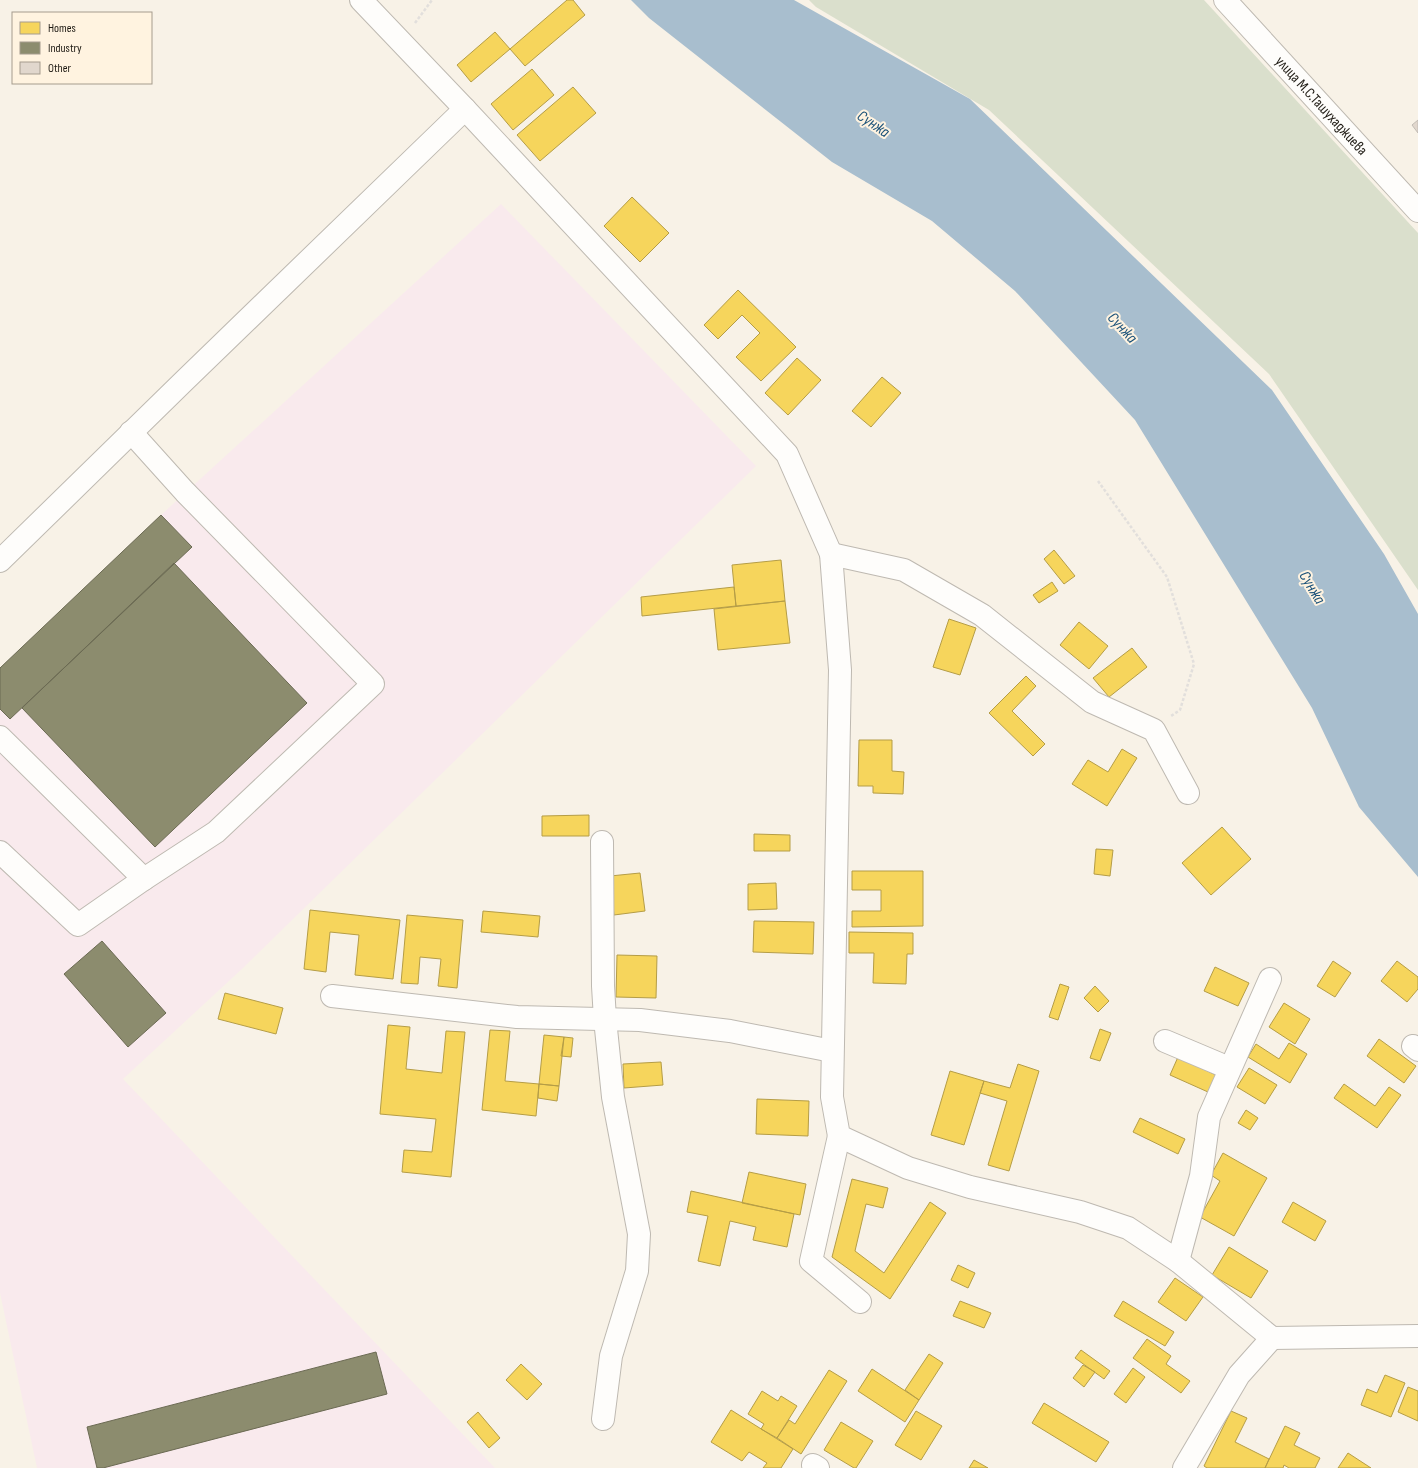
<svg xmlns="http://www.w3.org/2000/svg" width="1418" height="1468" font-family="'Sofia Sans Condensed',sans-serif">
	<rect width="100%" height="100%" fill="#f8f2e7"/>
	<path fill="#f9eaed" d="M501 204 756 466 243 968 123 1079 495 1468H37L0 1293V668L161 515Z"/>
	<path fill="#dadfcc" d="M809 0H1204L1418 233V590L1269 374 989 110 816 7Z"/>
	<path fill="#a8bece" d="M631 0H794L970 99 1272 390 1384 554 1418 614V877L1359 807 1312 708 1135 420 1015 291 932 221 832 162 649 18Z"/>
	<path fill="#f6d55c" stroke="#b59d46" d="M567 0H573L585 15 525 66 510 49Z
		M495 32 510 49 471 82 457 65Z
		M532 69 554 95 513 130 491 104Z
		M573 87 596 113 540 161 517 135Z
		M632 197 669 233 640 262 604 226Z
		M738 290 796 347 761 381 736 357 760 333 742 315 718 339 704 325Z
		M797 358 821 380 788 415 765 393Z
		M882 377 901 393 871 427 852 411Z
		M1054 550 1075 576 1064 584 1044 559Z
		M781 560 785 601 736 606 732 565Z
		M1052 582 1058 591 1039 603 1033 595Z
		M734 587 736 606 642 616 641 597Z
		M785 601 790 643 718 650 714 609Z
		M949 619 976 628 960 675 933 667Z
		M1079 622 1108 646 1089 669 1060 645Z
		M1132 648 1147 667 1109 697 1093 678Z
		M1026 676 1036 686 1012 711 1045 744 1033 756 989 713Z
		M859 740H892V771L904 772 903 794 873 793V786H858Z
		M1122 749 1137 758 1107 806 1072 784 1088 760 1108 772Z
		M589 815V836H542V816Z
		M1222 827 1251 859 1211 895 1182 863Z
		M754 834 790 835V851H754Z
		M1096 849 1113 850 1110 876 1094 874Z
		M852 871H923V926L852 927V911H881V890H852Z
		M640 873 645 911 614 915 610 876Z
		M776 883 777 909 748 910V884Z
		M310 910 400 920 393 979 355 975 359 935 330 932 326 972 304 969Z
		M483 911 540 916 538 937 481 932Z
		M407 915 463 920 457 988 438 986 441 959 420 957 418 984 401 983Z
		M754 921 814 922 813 954 753 952Z
		M849 932 913 933V954H907L906 984 873 983 874 953H849Z
		M617 955 657 956 656 998 616 997Z
		M1333 961 1351 973 1335 997 1317 986Z
		M1397 961 1418 977V989L1407 1002 1381 981Z
		M1215 967 1249 983 1238 1006 1204 991Z
		M1060 984 1069 987 1058 1020 1049 1017Z
		M1095 986 1109 1001 1098 1012 1084 998Z
		M225 993 283 1008 276 1034 218 1019Z
		M1284 1003 1310 1019 1295 1044 1269 1027Z
		M388 1025 410 1027 406 1069 442 1073 446 1031 465 1032 451 1177 402 1172 404 1150 432 1152 436 1119 380 1114Z
		M1100 1029 1111 1033 1100 1061 1090 1058Z
		M490 1030 510 1031 505 1081 539 1084 536 1116 482 1110Z
		M544 1035 564 1037 559 1086 539 1084Z
		M564 1037 573 1038 571 1057 561 1056Z
		M1379 1039 1416 1066 1404 1083 1367 1056Z
		M1289 1043 1307 1054 1290 1083 1248 1057 1256 1044 1279 1059Z
		M1178 1057 1216 1075 1208 1092 1170 1075Z
		M661 1062 663 1085 624 1088 623 1064Z
		M1018 1064 1039 1071 1009 1171 988 1165 1007 1101 980 1093 984 1081 1010 1088Z
		M1249 1068 1277 1085 1265 1104 1237 1087Z
		M950 1071 984 1081 964 1145 931 1135Z
		M539 1084 559 1086 557 1101 538 1098Z
		M1344 1084 1375 1106 1389 1087 1401 1095 1377 1128 1334 1098Z
		M757 1099 809 1101 808 1136 756 1134Z
		M1246 1110 1258 1118 1250 1130 1238 1123Z
		M1140 1118 1185 1139 1178 1154 1133 1132Z
		M1223 1153 1267 1178 1234 1236 1200 1217 1220 1181 1211 1175Z
		M749 1172 806 1184 800 1215 742 1203Z
		M852 1179 888 1188 883 1208 866 1204 855 1251 884 1273 930 1202 946 1213 890 1299 832 1257Z
		M691 1191 794 1214 787 1247 753 1240 756 1227 730 1221 720 1266 698 1261 708 1216 687 1212Z
		M1293 1202 1326 1221 1315 1241 1282 1222Z
		M1229 1247 1268 1271 1251 1298 1212 1275Z
		M958 1265 975 1273 968 1288 951 1280Z
		M1175 1278 1203 1297 1186 1321 1158 1302Z
		M960 1301 991 1313 984 1328 953 1316Z
		M1123 1301 1174 1332 1165 1346 1114 1316Z
		M1147 1339 1171 1356 1166 1364 1190 1381 1181 1393 1133 1358Z
		M1081 1350 1110 1371 1104 1379 1075 1358Z
		M929 1354 943 1363 919 1400 905 1390Z
		M521 1364 542 1384 527 1400 506 1380Z
		M1083 1365 1095 1372 1084 1387 1073 1378Z
		M1133 1368 1145 1377 1126 1403 1114 1394Z
		M872 1369 919 1400 905 1422 858 1391Z
		M829 1370 847 1381 801 1454 777 1438 789 1420 795 1424Z
		M1385 1375 1405 1383 1391 1417 1361 1405 1367 1389 1377 1393Z
		M1408 1387 1418 1391V1421L1398 1412Z
		M762 1391 778 1401 781 1396 797 1406 777 1438 761 1429 764 1424 748 1414Z
		M1044 1403 1109 1442 1096 1462 1032 1423Z
		M731 1410 793 1449 781 1468H763L767 1463 749 1452 742 1461 711 1442Z
		M916 1411 942 1426 921 1460 895 1445Z
		M1231 1411 1247 1418 1235 1442 1269 1459 1265 1468H1207L1204 1466Z
		M478 1412 500 1438 489 1448 467 1422Z
		M841 1422 873 1441 856 1468H854L824 1450Z
		M1285 1426 1300 1433 1294 1445 1320 1458 1315 1468H1289L1284 1465 1283 1468H1265Z
		M1348 1453 1371 1468H1338Z
		M974 1460 988 1468H969Z"/>
	<path fill="#8c8c6e" stroke="#6b6a53" d="M161 515 192 547 10 719 0 709V668Z
		M174 563 307 703 155 847 22 708Z
		M102 941 166 1013 128 1047 64 974Z
		M376 1352 387 1394 103 1468H97L87 1427Z"/>
	<path fill="#e1d7cd" stroke="#c1bbb4" d="M1418 120V133L1412 125Z"/>
	<g fill="none" stroke-linecap="round" stroke-linejoin="round">
		<g stroke="#beb9b1" stroke-width="24">
			<g id="minor">
				<path d="M361 0 465 109 787 454 831 554 840 670 832 1097 839 1136 908 1168 970 1187 1080 1212 1128 1228 1178 1261 1272 1338 1418 1336"/>
				<path id="s1" d="M1225 0 1418 211"/>
				<path d="M831 554 904 570 982 615 1092 702 1154 730 1188 793"/>
				<path d="M0 561 184 381 465 109"/>
				<path d="M0 737 144 879"/>
				<path d="M602 842 603 986 605 1019 613 1097 639 1234 637 1271 611 1356 603 1419"/>
				<path d="M0 852 78 925 144 879 216 832 373 684 185 492 131 432"/>
				<path d="M332 996 517 1017 640 1020 730 1031 832 1051"/>
				<path d="M1165 1041 1229 1068"/>
				<path d="M1413 1046 1418 1050"/>
				<path d="M839 1136 811 1261 860 1302"/>
				<path d="M1178 1261 1201 1176 1209 1117 1270 979"/>
				<path d="M813 1465 818 1468"/>
				<path d="M1184 1468 1239 1375 1272 1338"/>
			</g>
		</g>
		<path stroke="#e2dfdc" stroke-width="2.5" stroke-dasharray="3 2" stroke-linecap="butt" d="M415 23 432 0
			M1098 481 1167 577 1194 664 1180 710 1171 716"/>
		<use href="#minor" stroke="#fefdfb" stroke-width="22"/>
	</g>
	<g text-anchor="middle" stroke-width="4" stroke-linejoin="round" paint-order="stroke">
		<g font-size="15" fill="#1e1a13" stroke="#fff3e0">
			<text dy="5" stroke="none"><textPath href="#s1" startOffset="143">улица М.С.Ташухаджиева</textPath></text>
		</g>
		<g font-size="16" font-style="italic" fill="#1c5279" stroke="#fff3e0">
			<text transform="translate(874 123) rotate(34)" y="6">Сунжа</text>
			<text transform="translate(1123 327) rotate(47)" y="6">Сунжа</text>
			<text transform="translate(1313 587) rotate(59)" y="6">Сунжа</text>
		</g>
	</g>
	<rect x="12" y="12" width="140" height="72" fill="#fff3e0" stroke="#a59c8e"/>
	<rect x="20" y="22" width="20" height="12" fill="#f6d55c" stroke="#a59c8e"/>
	<text x="48" y="32" font-size="12" fill="#1e1a13">Homes</text>
	<rect x="20" y="42" width="20" height="12" fill="#8c8c6e" stroke="#a59c8e"/>
	<text x="48" y="52" font-size="12" fill="#1e1a13">Industry</text>
	<rect x="20" y="62" width="20" height="12" fill="#e1d7cd" stroke="#a59c8e"/>
	<text x="48" y="72" font-size="12" fill="#1e1a13">Other</text>
</svg>
